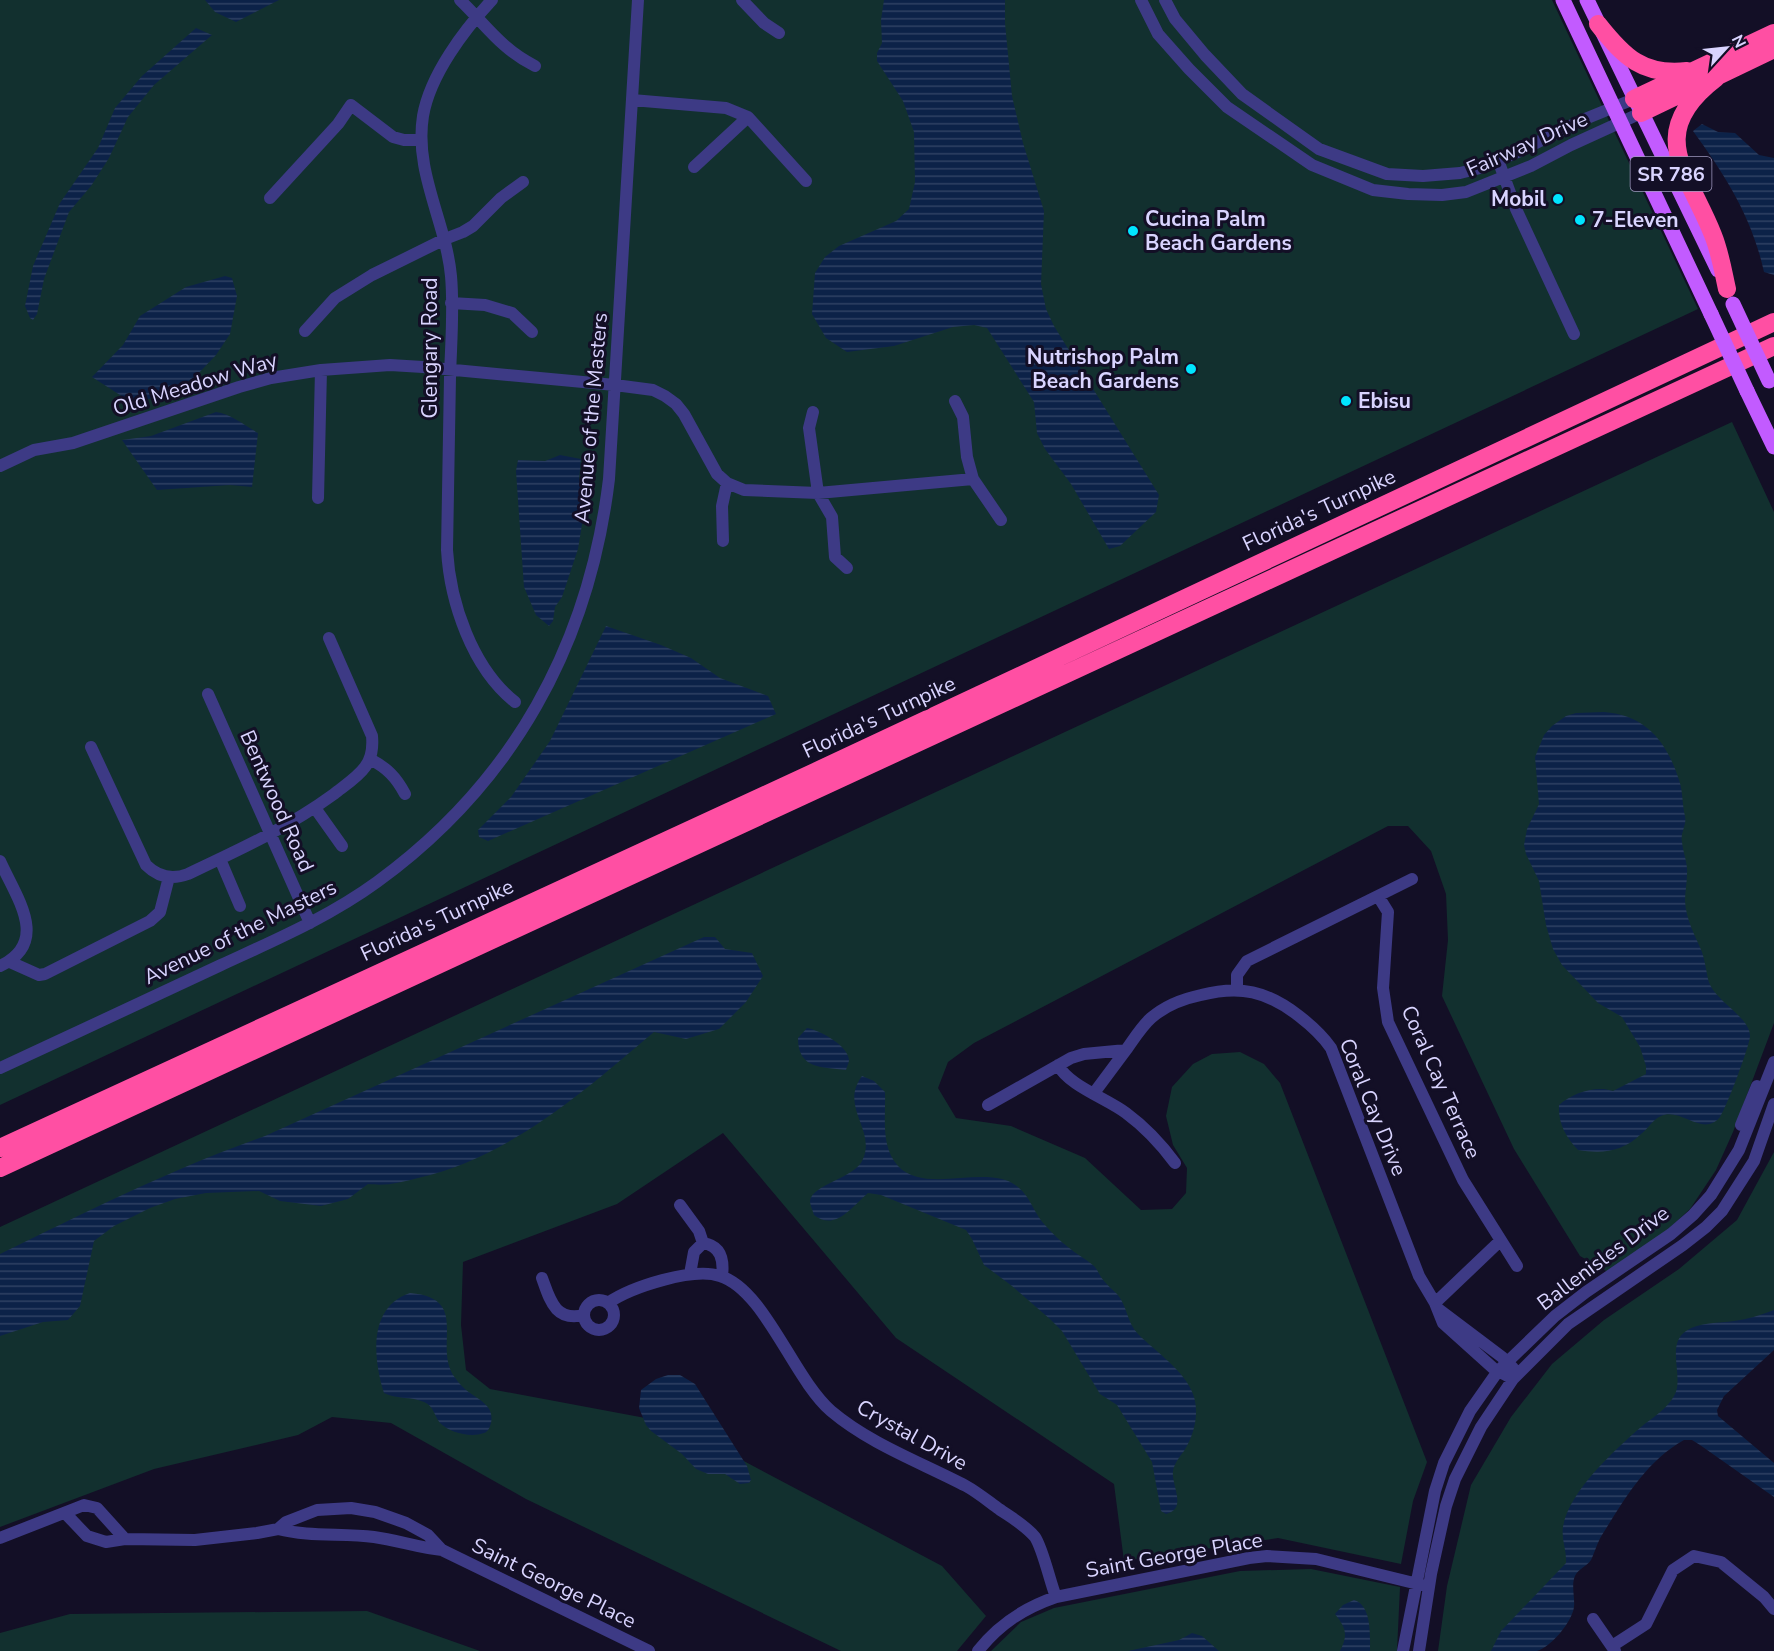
<svg xmlns="http://www.w3.org/2000/svg" width="1774" height="1651" font-family="'Nunito Sans',sans-serif">
	<defs>
		<pattern id="water-rules" width="6" height="5" patternUnits="userSpaceOnUse" patternTransform="scale(1.5)"><rect width="6" height="5" fill="#0c2248"/><path d="M0 2.5h6" fill="none" stroke="#2f4163"/></pattern>
	</defs>
	<rect width="100%" height="100%" fill="#130f26"/>
	<path fill="#12302f" d="M0 0H1552L1698 309 0 1105Z
		M1732 422 1774 512V1023L1733 1132 1716 1170 1690 1209 1664 1233 1608 1272 1580 1256 1514 1149 1442 996 1448 940 1446 894 1431 851 1408 826H1388L974 1043 948 1062 938 1088 956 1118 1011 1126 1085 1158 1141 1210 1172 1209 1186 1193 1187 1168 1173 1145 1166 1116 1172 1087 1193 1064 1212 1054 1240 1052 1264 1064 1280 1083 1427 1462 1413 1501 1401 1564 1278 1538 1124 1561 1114 1484 896 1338 723 1133 617 1204 463 1262 461 1325 466 1370 490 1389 672 1423 942 1566 986 1616 957 1651H841L526 1499 391 1423 332 1417 298 1435 154 1469 0 1527V1227Z
		M1774 1152V1330L1586 1535 1529 1651H1438L1447 1586 1471 1485 1511 1417 1552 1364 1604 1320 1679 1269 1737 1220Z
		M1311 1569 1400 1587 1397 1651H991L1021 1622 1054 1608 1240 1571Z
		M367 1611 480 1651H0V1633L70 1614Z"/>
	<path fill="url(#water-rules)" d="M205 0H279L236 22 215 12Z
		M884 0H1005V23L1012 96 1023 143 1044 211 1041 284 1046 309 1054 326 1159 495 1156 512 1120 546 1109 549 1071 484 1045 449 1037 433 1034 402 987 328 974 325 953 327 894 346 847 352 826 338 812 314 815 273 825 257 839 246 896 221 909 209 915 182 914 132 903 101 877 61V53L882 43 881 20Z
		M196 28 212 35 154 85 128 117 109 158 91 186 69 212 44 279 37 314 33 320 30 318 25 306 33 266 60 203 98 148 115 108 142 76Z
		M1702 124 1718 132 1735 133 1759 155 1774 158V275L1764 272C1752 217 1725 175 1693 131Z
		M225 276 232 278 237 296 230 334 216 355 196 376 176 390 134 404 92 377 123 345 140 316 186 287Z
		M216 412C231 414 244 425 258 433L252 487 230 485 157 490 122 440 151 436Z
		M560 455 581 459 579 479 586 500 578 549 562 597 555 607 553 621 549 626 536 615 524 587 516 471 518 460 545 461Z
		M606 626 661 645 691 658 720 678 768 696 776 714 488 841 479 837 478 830 511 797 550 741Z
		M1604 712C1646 715 1667 742 1679 780 1683 791 1682 804 1685 816 1687 825 1680 833 1682 842 1683 853 1688 863 1687 874 1687 883 1685 891 1685 901 1686 920 1695 935 1702 952 1705 961 1706 970 1708 979 1713 1001 1750 1016 1750 1036 1750 1045 1726 1109 1720 1117 1703 1138 1681 1107 1661 1116 1653 1119 1648 1129 1641 1134 1623 1152 1602 1154 1578 1150 1566 1137 1558 1124 1559 1105 1572 1093 1596 1085 1613 1091L1646 1074V1066L1640 1047 1622 1017 1598 1003 1562 965 1553 949 1546 925 1539 881 1526 854 1524 845 1527 829 1539 804 1535 757 1544 735 1552 726 1566 716 1576 713Z
		M704 937H715L725 949 752 953 763 976 746 1002 719 1029 686 1039 654 1032C583 1092 510 1157 418 1178 398 1183 388 1186 368 1184L348 1199 321 1206 280 1201 259 1191 206 1193 175 1199 150 1208 114 1226 94 1241 80 1306 68 1320 43 1322 0 1336V1254C88 1211 171 1169 265 1136Z
		M807 1028C819 1030 848 1045 849 1060 849 1063 847 1066 846 1070 821 1067 798 1069 798 1038Z
		M862 1076 874 1081 885 1092C886 1116 880 1146 898 1166 924 1194 981 1166 1012 1183 1030 1193 1032 1211 1045 1225 1052 1233 1060 1241 1068 1247 1076 1254 1086 1259 1094 1266 1098 1270 1100 1277 1104 1281 1108 1286 1113 1290 1117 1294 1127 1305 1127 1323 1138 1334 1156 1352 1184 1370 1193 1394 1200 1413 1194 1435 1184 1451 1180 1456 1174 1464 1173 1471 1171 1485 1188 1509 1166 1514L1161 1511 1152 1462 1117 1405 1100 1394 1062 1331 1051 1320 1012 1286 984 1265 972 1239 966 1230 881 1195 868 1193C853 1206 835 1232 814 1215 813 1211 810 1205 810 1201 812 1184 856 1178 863 1159 876 1129 839 1107 862 1076Z
		M410 1293C470 1298 434 1343 453 1375 457 1380 460 1385 465 1389 476 1399 495 1404 491 1423 490 1427 488 1432 484 1433 471 1438 450 1433 440 1423 434 1416 434 1406 424 1402 410 1396 399 1400 384 1393 373 1358 368 1307 410 1293Z
		M1774 1310V1350L1724 1396 1717 1410 1718 1416 1774 1463V1497L1700 1445 1692 1440H1684C1646 1461 1624 1500 1602 1535 1597 1543 1595 1552 1591 1560 1586 1567 1578 1569 1575 1576 1571 1584 1575 1598 1574 1607 1572 1622 1551 1647 1537 1651 1525 1651 1504 1651 1491 1651L1501 1631 1566 1563C1567 1551 1561 1539 1563 1527 1568 1492 1616 1449 1641 1427 1652 1418 1667 1409 1674 1396 1685 1378 1665 1345 1686 1331 1699 1322 1719 1323 1734 1321 1748 1319 1761 1315 1774 1310Z
		M668 1375H680L695 1384 747 1466 751 1480 749 1483 740 1484 725 1474H708L696 1469 682 1454 651 1431 646 1425 639 1408 641 1390 656 1379Z
		M1354 1600C1372 1605 1370 1636 1370 1651H1340C1349 1634 1345 1627 1335 1614L1343 1605Z
		M1192 1633 1202 1636 1219 1651H1128L1179 1640Z"/>
	<g fill="none" stroke-linecap="round" stroke-linejoin="round">
		<path stroke="#3d3a85" stroke-width="12" d="M460 0C486 25 501 49 535 66
			M492 0C464 30 430 75 423 116 414 172 446 222 451 276 454 309 451 343 450 377 449 434 448 492 447 550 450 602 472 668 515 702
			M742 0 764 23 779 33
			M1141 0 1158 34 1189 69 1227 107 1312 165 1373 190 1408 194 1442 195 1466 192 1531 166 1571 145 1641 113
			M1165 0 1175 19 1205 55 1242 94 1319 149 1387 174 1423 176 1460 173 1480 168 1520 151 1580 121 1634 99
			M632 100 726 108 748 117 806 181
			M1498 160 1516 209 1574 334
			M694 167 748 117
			M270 198 338 124 351 105 393 137 404 140H421
			M451 303 485 305 512 313 532 332
			M305 331 335 298 372 275 445 239 463 232 473 226 501 198 523 182
			M955 401 963 417 967 457 973 479 1001 520
			M813 412 809 428 818 493 832 517 835 557 847 568
			M0 466 34 450 73 443 239 387 271 378 321 370 390 365 423 367 615 385 653 390 665 396 676 404 684 414 717 474 727 483 744 490 818 493 973 479
			M318 498 321 370
			M723 541 722 506 727 483
			M208 694 310 923
			M91 747 146 865C158 877 172 880 188 874 239 850 289 827 334 794 344 786 358 777 365 767 372 758 373 747 372 736L329 638
			M370 759C387 768 396 777 405 794
			M315 808 342 846
			M220 859 240 906
			M0 861C16 897 51 942 0 966
			M1378 896 1388 912 1383 988 1388 1022 1463 1180 1517 1266
			M10 962 39 975 45 974 150 921 160 912 169 877
			M1237 989V975L1247 961 1412 879
			M1058 1065C1069 1086 1106 1098 1126 1113 1145 1127 1161 1144 1175 1163
			M0 1068C74 1034 148 999 221 965 275 940 329 917 377 882 513 783 589 645 609 479L638 0
			M1094 1093 1126 1050
			M988 1105 1071 1058 1084 1054 1126 1050C1134 1039 1141 1027 1151 1018 1166 1005 1182 999 1201 995 1240 985 1267 991 1299 1016 1312 1026 1322 1035 1331 1048L1419 1276 1435 1303 1443 1323 1493 1368 1513 1379
			M1741 1125 1757 1086
			M680 1205 699 1231 703 1243
			M690 1274 694 1252 703 1243C721 1246 724 1260 722 1276
			M542 1278C550 1300 555 1322 584 1315
			M584 1315a15 15 0 1 1 30 0a15 15 0 1 1-30 0Z
			M608 1303C631 1287 693 1267 720 1276 765 1290 793 1378 831 1411 870 1444 920 1462 966 1486 977 1492 988 1501 999 1509 1012 1518 1025 1525 1035 1537 1043 1549 1050 1582 1056 1597
			M1435 1303 1500 1241
			M1437 1308 1502 1357 1513 1368
			M65 1513 87 1536 106 1542 125 1539 195 1540 257 1533 278 1529 286 1522 317 1510 351 1508 375 1512 406 1523 428 1535 442 1550
			M278 1529C309 1537 342 1533 374 1537 397 1540 419 1548 442 1550L649 1651
			M0 1538 84 1505 97 1508 125 1539
			M1593 1619 1615 1651
			M1612 1646 1646 1624 1673 1570 1694 1556 1721 1562 1764 1597 1774 1609
			M978 1651C999 1624 1024 1608 1056 1597L1249 1558 1267 1556 1316 1559 1422 1585
			M1403 1651 1435 1491 1444 1463 1470 1411 1498 1371 1555 1316 1586 1292 1671 1234 1693 1215 1711 1195 1739 1150 1774 1062
			M1419 1651 1431 1574 1446 1506 1455 1479 1481 1427 1513 1379 1568 1324 1683 1245 1706 1227 1722 1211 1754 1161 1774 1104"/>
		<path stroke="#c25bff" stroke-width="15" d="M1563 0 1711 314
			M1587 0 1718 270
			M1747 391 1774 447"/>
		<path stroke="#ff4fa3" stroke-width="18" d="M1598 24C1624 57 1643 76 1687 71
			M1716 78C1644 133 1688 172 1713 235 1720 252 1723 271 1727 289
			M1634 99 1774 33
			M1641 113 1774 49
			M0 1148 819 770 1774 322
			M0 1168 1774 346"/>
		<path stroke="#c25bff" stroke-width="15" d="M1733 304 1769 381
			M1711 314 1747 391"/>
	</g>
	<g fill="#00e5ff" stroke="#130f26" stroke-width="2">
		<circle cx="1558" cy="199" r="6"/>
		<circle cx="1580" cy="220" r="6"/>
		<circle cx="1133" cy="231" r="6"/>
		<circle cx="1191" cy="369" r="6"/>
		<circle cx="1346" cy="401" r="6"/>
	</g>
	<g text-anchor="middle" stroke-width="6" stroke-linejoin="round" paint-order="stroke">
		<rect fill="#130f26" stroke="#9e99be" stroke-width="1.5" x="1630.5" y="157" width="81" height="34" rx="4.5"/>
		<g font-size="20" font-weight="bold" fill="#d9d4ff">
			<text x="1671" y="181">SR 786</text>
		</g>
		<g font-size="21" fill="#d9d4ff" stroke="#130f26">
			<text transform="translate(1527 144) rotate(-24)" y="7">Fairway Drive</text>
			<text transform="translate(430 348) rotate(-90)" y="7">Glengary Road</text>
			<text transform="translate(195 384) rotate(-17)" y="7">Old Meadow Way</text>
			<text transform="translate(591 418) rotate(-85)" y="7">Avenue of the Masters</text>
			<text transform="translate(1319 510) rotate(-25)" y="7">Florida's Turnpike</text>
			<text transform="translate(879 717) rotate(-25)" y="7">Florida's Turnpike</text>
			<text transform="translate(277 801) rotate(66)" y="7">Bentwood Road</text>
			<text transform="translate(437 920) rotate(-25)" y="7">Florida's Turnpike</text>
			<text transform="translate(240 932) rotate(-26)" y="7">Avenue of the Masters</text>
			<text transform="translate(1441 1082) rotate(66)" y="7">Coral Cay Terrace</text>
			<text transform="translate(1373 1107) rotate(68)" y="7">Coral Cay Drive</text>
			<text transform="translate(1603 1258) rotate(-37)" y="7">Ballenisles Drive</text>
			<text transform="translate(912 1435) rotate(29)" y="7">Crystal Drive</text>
			<text transform="translate(1174 1555) rotate(-10)" y="7">Saint George Place</text>
			<text transform="translate(554 1583) rotate(26)" y="7">Saint George Place</text>
		</g>
		<g font-size="21" font-weight="bold" fill="#d9d4ff" stroke="#130f26" text-anchor="start">
			<text x="1546" y="206" text-anchor="end">Mobil</text>
			<text x="1145" y="226">Cucina Palm<tspan x="1145" dy="24">Beach Gardens</tspan></text>
			<text x="1592" y="227">7-Eleven</text>
			<text x="1179" y="364" text-anchor="end">Nutrishop Palm<tspan x="1179" dy="24">Beach Gardens</tspan></text>
			<text x="1358" y="408">Ebisu</text>
		</g>
	</g>
	<g transform="translate(1726 48) rotate(63)" stroke="#130f26" stroke-width="4.5" paint-order="stroke">
	<path d="M0-4.5L10 22L0 15L-10 22Z" fill="#d9d4ff"/>
	<text y="-9" font-size="16" font-weight="bold" text-anchor="middle" fill="#d9d4ff">N</text>
	</g>
</svg>
